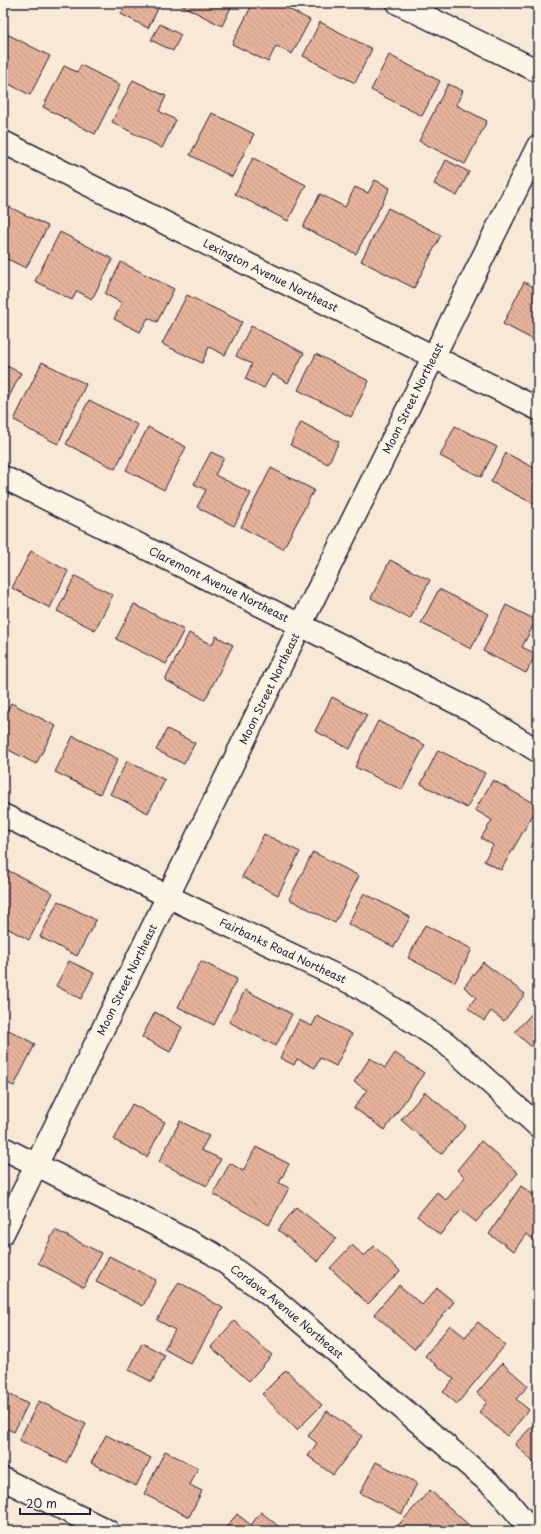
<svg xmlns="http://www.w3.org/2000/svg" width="541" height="1534" font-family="'Playpen Sans',sans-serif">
	<defs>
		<pattern id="building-back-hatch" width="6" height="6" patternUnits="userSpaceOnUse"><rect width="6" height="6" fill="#e7b29a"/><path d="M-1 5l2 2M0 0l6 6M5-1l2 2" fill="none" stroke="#c69986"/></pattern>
	</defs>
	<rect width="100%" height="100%" fill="#f8e8d6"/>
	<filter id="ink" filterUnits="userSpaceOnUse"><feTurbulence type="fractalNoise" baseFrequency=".025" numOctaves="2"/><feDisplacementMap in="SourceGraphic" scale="8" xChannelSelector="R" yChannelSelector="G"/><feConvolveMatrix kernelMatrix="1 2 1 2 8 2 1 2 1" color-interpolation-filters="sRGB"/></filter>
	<g filter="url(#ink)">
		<path fill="url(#building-back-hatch)" stroke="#22223b" d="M127 3H161L148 28 121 14Z
			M177 3H233L222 26Z
			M253 3H277L310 20 292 54 276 46 268 62 232 44Z
			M520 3H538V12Z
			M320 22 372 49 355 83 303 56Z
			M160 24 181 35 173 51 151 40Z
			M3 32 50 56 30 95 3 81Z
			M389 55 440 81 422 116 371 90Z
			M81 65 120 85 95 134 43 107 64 66 77 72Z
			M133 80 166 96 159 111 176 120 162 148 112 122Z
			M448 84 463 91 456 105 487 121 465 164 419 141Z
			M212 113 254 134 232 177 190 155Z
			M253 158 306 185 288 221 235 194Z
			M446 160 469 172 457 196 434 184Z
			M375 180 390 188 356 254 303 227 320 194 345 207 355 187 368 193Z
			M3 204 48 226 26 268 3 257Z
			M388 208 441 235 414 288 361 261Z
			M60 232 113 259 92 299 77 291 72 300 35 281Z
			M121 262 174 289 157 322 148 318 140 332 114 319 122 303 105 294Z
			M524 282 538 289V342L503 324Z
			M187 295 242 322 225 355 209 347 202 363 162 344Z
			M251 326 304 353 288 383 272 374 264 388 245 379 252 364 236 356Z
			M316 354 369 381 351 417 298 390Z
			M42 362 86 384 58 444 24 427V425L14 420Z
			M3 364 21 373 3 409Z
			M89 400 138 425 115 469 66 444Z
			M301 422 339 442 328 464 290 445Z
			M455 426 497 447 481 477 440 456Z
			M148 427 186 447 164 490 126 470Z
			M211 452 224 458 215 475 251 493 234 526 197 507 206 490 194 484Z
			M506 453 538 470V506L491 482Z
			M271 468 314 490 283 549 241 527Z
			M31 551 68 571 50 608 12 588Z
			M390 560 430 580 410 619 371 598Z
			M75 576 113 595 95 630 57 611Z
			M439 589 489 614 471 649 421 623Z
			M134 604 184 630 166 664 116 639Z
			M506 605 536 620 522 647 536 654 526 673 483 651Z
			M189 633 212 645 216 636 233 645 205 700 165 680Z
			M332 697 367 715 350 749 315 731Z
			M11 703 56 726 36 764 3 747V719Z
			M378 721 425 745 402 790 355 767Z
			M167 729 195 743 184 764 156 750Z
			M73 736 118 759 100 794 55 772Z
			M438 750 485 773 467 808 421 784Z
			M127 761 165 780 148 813 110 794Z
			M493 780 538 806 501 870 484 861 493 845 481 838 492 820 475 810Z
			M264 834 300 852 278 895 242 877Z
			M538 837V853L530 847Z
			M313 852 359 876 335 923 289 899Z
			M5 869 53 893 29 940 3 926V872Z
			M364 893 410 917 394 947 348 924Z
			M58 901 96 920 77 956 40 937Z
			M425 925 472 949 455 982 408 958Z
			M69 961 94 973 81 999 56 986Z
			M201 961 237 979 214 1025 178 1007Z
			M483 962 525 994 504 1021 491 1011 484 1021 468 1008 476 997 464 987Z
			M245 990 292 1014 276 1046 229 1022Z
			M536 1009 538 1010V1053L515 1032Z
			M155 1012 182 1027 170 1052 142 1037Z
			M317 1016 352 1034 336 1066 320 1058 315 1068 297 1059 294 1065 280 1058 299 1020 312 1026Z
			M3 1027 35 1044 14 1086 3 1081Z
			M395 1053 424 1073 385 1130 354 1108 367 1090 354 1082 370 1058 385 1068Z
			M425 1092 466 1126 441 1154 401 1120Z
			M132 1104 165 1122 147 1157 114 1140Z
			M180 1121 209 1136 201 1150 221 1159 207 1186 159 1162Z
			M481 1141 518 1173 476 1222 461 1210 440 1235 417 1216 437 1192 446 1200 465 1177 457 1170Z
			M256 1147 289 1164 279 1183 289 1188 269 1225 213 1194 230 1163 243 1171Z
			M521 1186 538 1198V1242L526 1234 514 1251 489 1234Z
			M296 1207 336 1238 318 1262 278 1230Z
			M55 1230 101 1253 84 1287 38 1263Z
			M352 1245 364 1256 374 1246 400 1271 368 1304 330 1268Z
			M109 1256 156 1280 143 1306 96 1282Z
			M179 1282 223 1308 191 1364 164 1349 175 1330 157 1320Z
			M399 1285 422 1305 437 1288 454 1302 414 1349 374 1314Z
			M234 1321 272 1355 249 1381 211 1347Z
			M478 1322 505 1345 457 1404 443 1392 454 1379 425 1356 450 1325 465 1337Z
			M142 1343 165 1355 152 1382 129 1370Z
			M502 1363 528 1386 516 1399 529 1410 507 1436 479 1412 487 1402 477 1393Z
			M286 1370 322 1405 297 1430 262 1394Z
			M3 1391 28 1404 14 1432 3 1427Z
			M39 1401 86 1424 66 1463 19 1440Z
			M327 1411 362 1436 333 1475 308 1456 317 1443 308 1436Z
			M538 1420V1467L515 1444Z
			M106 1435 151 1458 136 1486 91 1463Z
			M165 1451 198 1468 190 1485 202 1491 189 1517 144 1494Z
			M376 1462 417 1483 402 1514 360 1493Z
			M430 1490 471 1527 468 1531H393Z
			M261 1512 284 1531H223L237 1514 251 1525Z"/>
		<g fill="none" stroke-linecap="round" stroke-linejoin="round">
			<g stroke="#22223b" stroke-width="25">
				<g id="minor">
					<path d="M398 3 538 71"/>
					<path id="s1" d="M3 142 538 409"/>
					<path id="s2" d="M3 477 471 710 538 751"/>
					<path id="s3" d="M3 815 196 910 358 986 446 1043 538 1126"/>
					<path id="s4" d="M3 1148 212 1253 272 1297 499 1491 532 1531"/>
					<path d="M3 1479 108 1531"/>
				</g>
			</g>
			<g stroke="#22223b" stroke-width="25">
				<g id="tertiary">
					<path id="s5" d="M3 1233 300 626 538 146"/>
				</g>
			</g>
			<use href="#minor" stroke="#fcf5e5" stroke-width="22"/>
			<use href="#tertiary" stroke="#fcf5e5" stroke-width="22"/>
		</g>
	</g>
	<g text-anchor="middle" stroke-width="3" stroke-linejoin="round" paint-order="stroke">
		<g font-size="11" fill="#22223b" stroke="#fcf5e5">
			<text dy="4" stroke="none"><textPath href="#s1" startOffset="299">Lexington Avenue Northeast</textPath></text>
			<text dy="4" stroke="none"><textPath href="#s5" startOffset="930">Moon Street Northeast</textPath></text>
			<text dy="4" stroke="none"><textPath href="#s2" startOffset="241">Claremont Avenue Northeast</textPath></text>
			<text dy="4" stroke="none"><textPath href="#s5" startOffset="606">Moon Street Northeast</textPath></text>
			<text dy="4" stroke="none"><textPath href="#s3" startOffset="311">Fairbanks Road Northeast</textPath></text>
			<text dy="4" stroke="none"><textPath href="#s5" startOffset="282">Moon Street Northeast</textPath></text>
			<text dy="4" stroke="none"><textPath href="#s4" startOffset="329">Cordova Avenue Northeast</textPath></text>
		</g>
	</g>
	<rect width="541" height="1534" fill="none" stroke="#fcf5e5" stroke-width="16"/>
	<rect x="8" y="8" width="525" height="1518" fill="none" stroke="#22223b" stroke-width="1.5" filter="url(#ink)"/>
	<path d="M20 1508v6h70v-6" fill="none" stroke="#22223b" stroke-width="2"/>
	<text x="26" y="1508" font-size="12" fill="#22223b" stroke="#fcf5e5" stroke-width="3" paint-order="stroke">20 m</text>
</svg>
